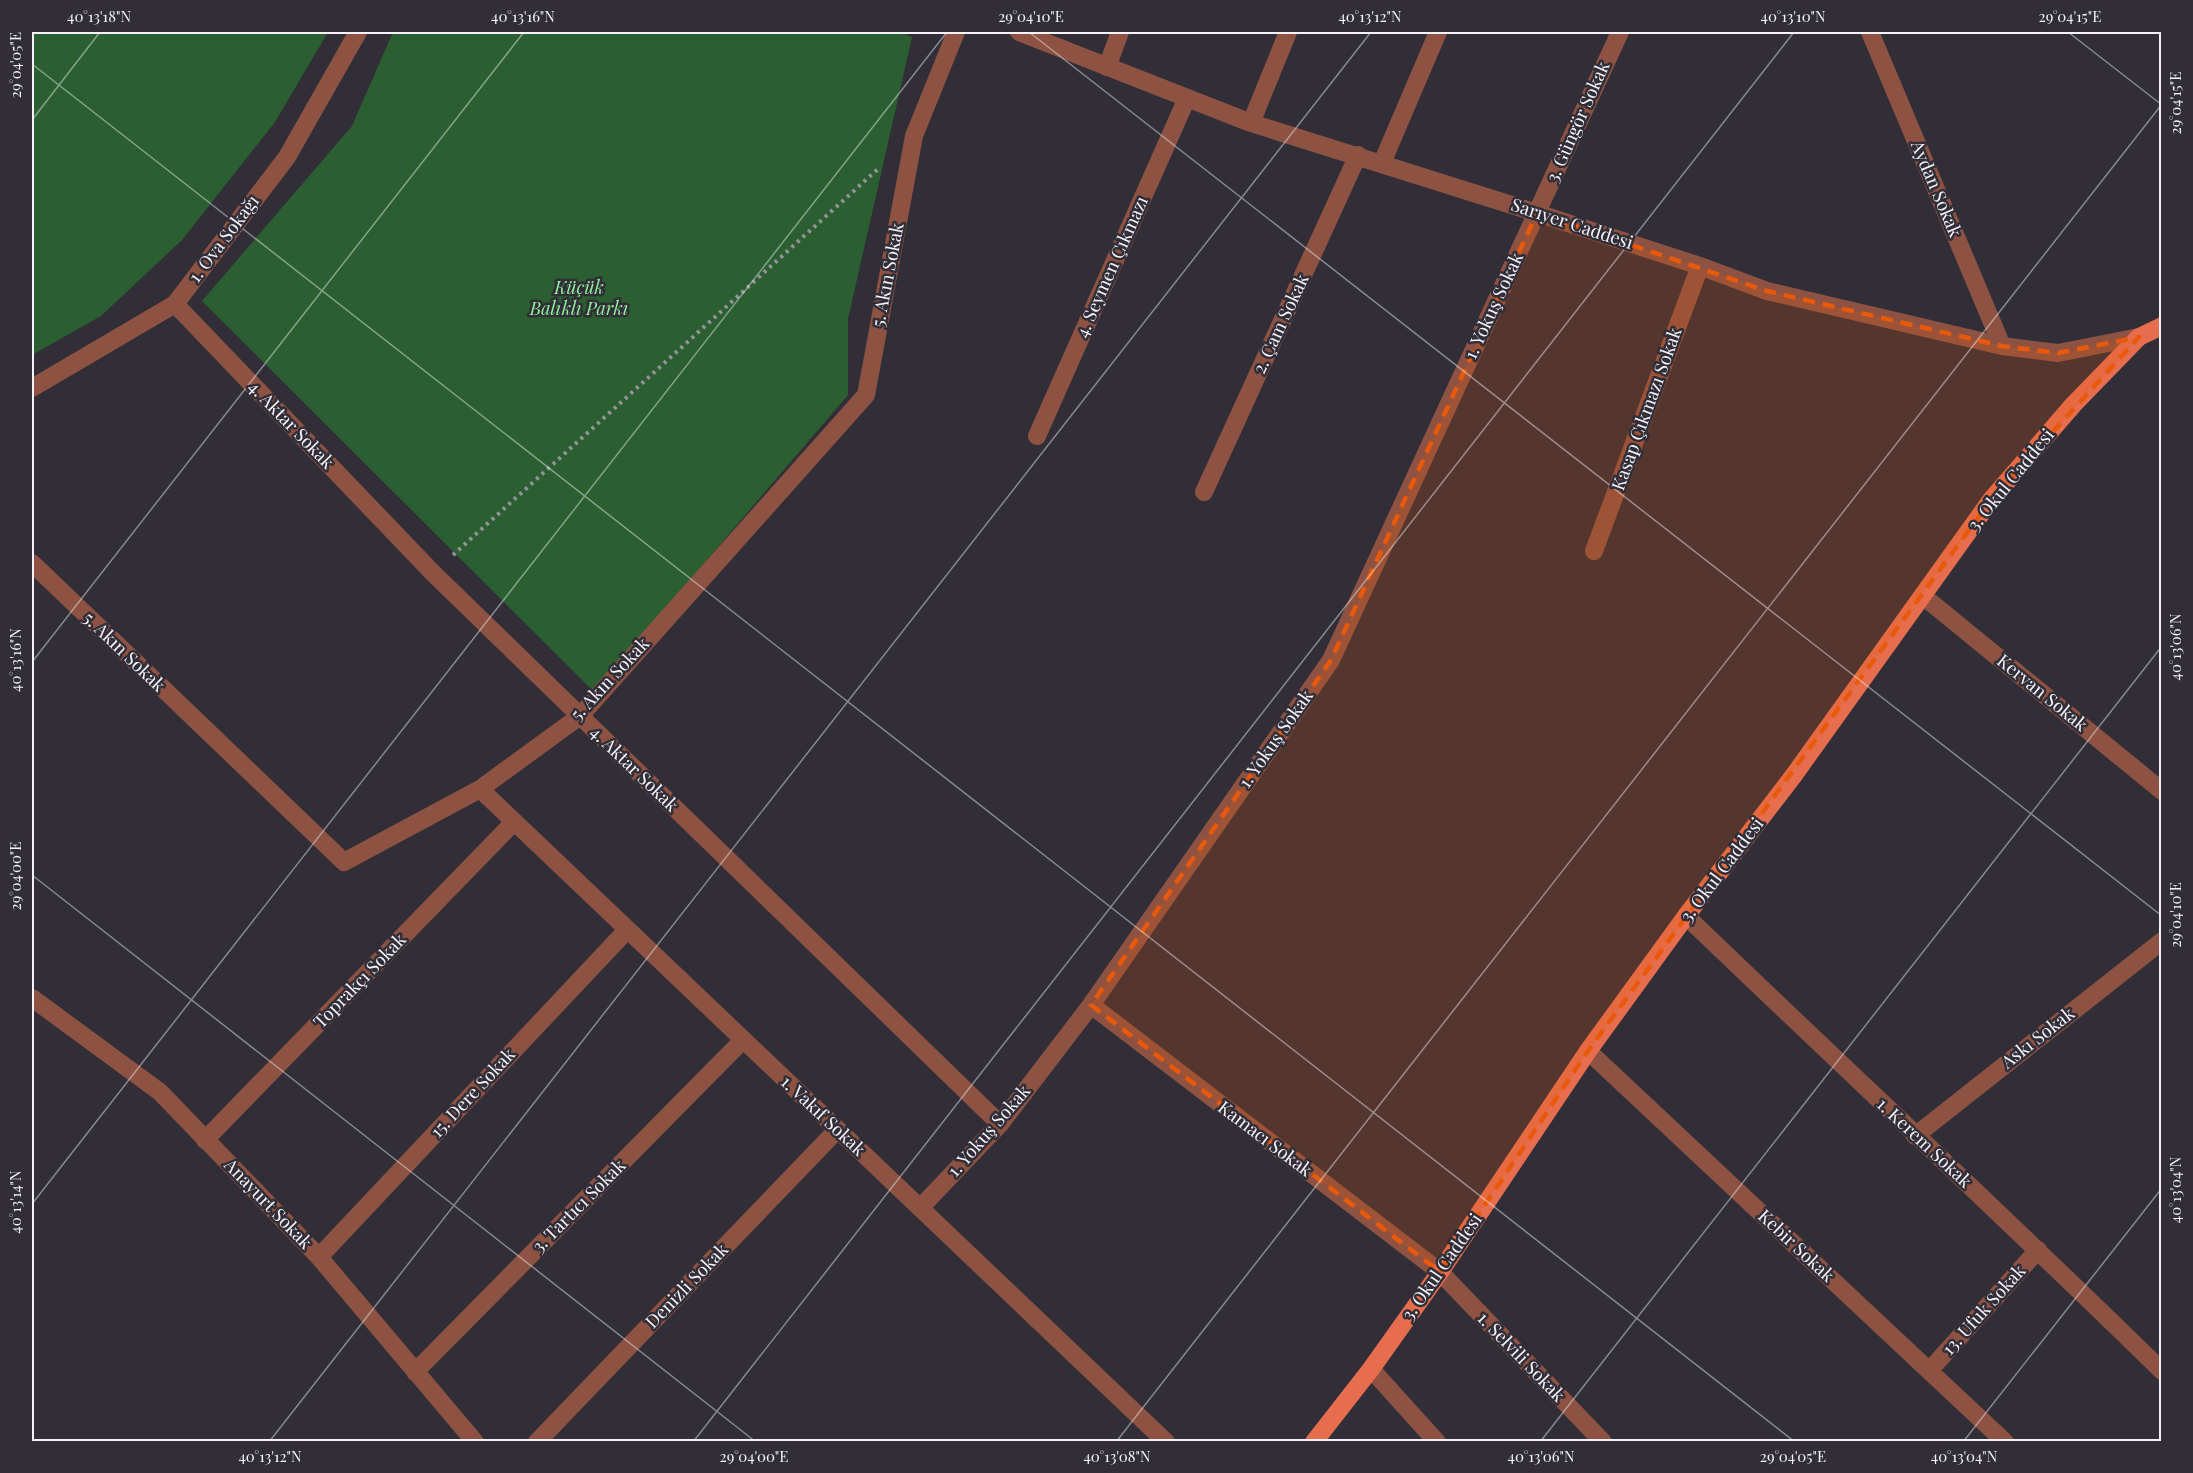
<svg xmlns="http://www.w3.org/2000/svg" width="2193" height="1473" font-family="'Playfair Display',serif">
	<rect width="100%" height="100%" fill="#312e38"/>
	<path fill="#2b5f32" d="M32 32H328L275 122 182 240 101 316 32 355Z
		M393 32H900L912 37 848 319V395L594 692 202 301 352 126Z"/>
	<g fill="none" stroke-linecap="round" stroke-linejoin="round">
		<path stroke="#94929a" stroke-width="4" stroke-dasharray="3 4.5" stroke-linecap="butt" d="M453 555 879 168"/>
		<path stroke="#8d5242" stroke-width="18" d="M1019 32 1251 123 1537 213 1700 266 1767 291 2002 346 2058 353 2139 337
			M1870 32 2002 346
			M1107 67 1120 32
			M1251 123 1288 32
			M1382 163 1438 32
			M175 304 433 573 1000 1124
			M32 388 175 304 287 157 358 32
			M1037 436 1187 98
			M1204 492 1358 155
			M1594 551 1700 266
			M32 563 344 862 480 789 580 716 866 395 914 136 956 32
			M1923 596 2162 791
			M480 789 1166 1442
			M1686 916C1844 1068 2005 1217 2162 1371
			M32 998 160 1092 319 1257 475 1442
			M1091 1005 1440 1272 1603 1442
			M1588 1051 2005 1442
			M1915 1136 2162 941
			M205 1140 514 822
			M920 1208 1000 1124 1091 1005 1331 660 1620 32
			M319 1257 627 930
			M1371 1369 1437 1442
			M1929 1371 2038 1250
			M415 1372 743 1040
			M537 1442 837 1130"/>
		<path stroke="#e66d4e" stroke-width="18" d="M1314 1442 1371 1369 1440 1272 1588 1051 1686 916 1794 775 1991 500 2073 405 2139 337 2162 326"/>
	</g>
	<path fill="#e8590c" fill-opacity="0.2" stroke="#e8590c" stroke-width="4.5" stroke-dasharray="12 8" stroke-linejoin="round" d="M1537 213 1767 291 2002 346 2058 353 2139 337 1991 500 1588 1051 1440 1272 1091 1005 1331 660Z"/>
	<path fill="none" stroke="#f5f3f9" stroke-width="1.5" stroke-opacity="0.45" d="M1029 32 2162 916M2068 32 2162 105M32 64 1795 1442M32 120 100 32M32 662 524 32M32 875 756 1442M32 1204 947 32M269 1442 1371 32M693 1442 1794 32M1116 1442 2162 104M1540 1442 2162 646M1963 1442 2162 1188"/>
	<g text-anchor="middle" stroke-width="5" stroke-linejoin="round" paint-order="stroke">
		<g font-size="18" fill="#f5f3f9" stroke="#312e38">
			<text transform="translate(1578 122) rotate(-66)" y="6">3. Güngör Sokak</text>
			<text transform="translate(1936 189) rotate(67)" y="6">Aydan Sokak</text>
			<text transform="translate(1572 224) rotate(18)" y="6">Sarıyer Caddesi</text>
			<text transform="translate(224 239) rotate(-53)" y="6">1. Ova Sokağı</text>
			<text transform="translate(1112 267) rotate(-66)" y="6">4. Seymen Çıkmazı</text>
			<text transform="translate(888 275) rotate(-79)" y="6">5. Akın Sokak</text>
			<text transform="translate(1494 306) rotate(-65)" y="6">1. Yokuş Sokak</text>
			<text transform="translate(1281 324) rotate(-65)" y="6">2. Çam Sokak</text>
			<text transform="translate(1647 409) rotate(-70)" y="6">Kasap Çıkmazı Sokak</text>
			<text transform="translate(291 425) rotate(46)" y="6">4. Aktar Sokak</text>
			<text transform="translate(2011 480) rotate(-51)" y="6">3. Okul Caddesi</text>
			<text transform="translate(124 652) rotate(44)" y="6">5. Akın Sokak</text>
			<text transform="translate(610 679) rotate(-47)" y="6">5. Akın Sokak</text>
			<text transform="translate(2042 693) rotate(39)" y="6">Kervan Sokak</text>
			<text transform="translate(1276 739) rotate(-55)" y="6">1. Yokuş Sokak</text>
			<text transform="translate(634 769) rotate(44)" y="6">4. Aktar Sokak</text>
			<text transform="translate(1722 870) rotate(-53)" y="6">3. Okul Caddesi</text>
			<text transform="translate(360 981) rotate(-46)" y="6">Toprakçı Sokak</text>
			<text transform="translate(2038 1038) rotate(-38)" y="6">Askı Sokak</text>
			<text transform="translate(473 1093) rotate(-47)" y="6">15. Dere Sokak</text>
			<text transform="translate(823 1116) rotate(43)" y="6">1. Vakıf Sokak</text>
			<text transform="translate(989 1131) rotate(-49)" y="6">1. Yokuş Sokak</text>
			<text transform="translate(1265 1139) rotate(37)" y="6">Kamacı Sokak</text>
			<text transform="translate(1924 1143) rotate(43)" y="6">1. Kerem Sokak</text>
			<text transform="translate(268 1204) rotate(46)" y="6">Anayurt Sokak</text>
			<text transform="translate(579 1206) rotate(-45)" y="6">3. Tartıcı Sokak</text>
			<text transform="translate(1796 1246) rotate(43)" y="6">Kebir Sokak</text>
			<text transform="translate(1442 1267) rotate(-55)" y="6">3. Okul Caddesi</text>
			<text transform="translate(687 1286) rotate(-46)" y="6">Denizli Sokak</text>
			<text transform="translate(1984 1310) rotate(-48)" y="6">13. Ufuk Sokak</text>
			<text transform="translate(1521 1357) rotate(46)" y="6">1. Selvili Sokak</text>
		</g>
		<g font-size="18" font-style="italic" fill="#8df299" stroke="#312e38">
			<text x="579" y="294">Küçük<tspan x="579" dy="21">Balıklı Parkı</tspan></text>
		</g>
	</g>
	<rect width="2193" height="1473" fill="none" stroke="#312e38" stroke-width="66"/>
	<rect x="33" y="33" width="2127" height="1407" fill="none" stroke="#f5f3f9" stroke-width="2"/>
	<g font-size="15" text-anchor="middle" fill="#f5f3f9">
		<text x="99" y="22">40°13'18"N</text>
		<text x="523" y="22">40°13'16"N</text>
		<text x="1031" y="22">29°04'10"E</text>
		<text x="1370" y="22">40°13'12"N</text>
		<text x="1793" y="22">40°13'10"N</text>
		<text x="2070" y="22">29°04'15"E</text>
		<text transform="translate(16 65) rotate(-90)" y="5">29°04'05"E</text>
		<text transform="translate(2176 103) rotate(-90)" y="5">29°04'15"E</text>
		<text transform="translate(2176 647) rotate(-90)" y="5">40°13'06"N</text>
		<text transform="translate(16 660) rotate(-90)" y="5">40°13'16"N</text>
		<text transform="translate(16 876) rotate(-90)" y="5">29°04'00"E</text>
		<text transform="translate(2176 915) rotate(-90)" y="5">29°04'10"E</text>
		<text transform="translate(2176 1190) rotate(-90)" y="5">40°13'04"N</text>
		<text transform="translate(16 1202) rotate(-90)" y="5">40°13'14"N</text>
		<text x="270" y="1462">40°13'12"N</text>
		<text x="754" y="1462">29°04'00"E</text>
		<text x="1117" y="1462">40°13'08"N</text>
		<text x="1541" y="1462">40°13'06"N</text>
		<text x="1793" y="1462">29°04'05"E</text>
		<text x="1964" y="1462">40°13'04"N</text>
	</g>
</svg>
